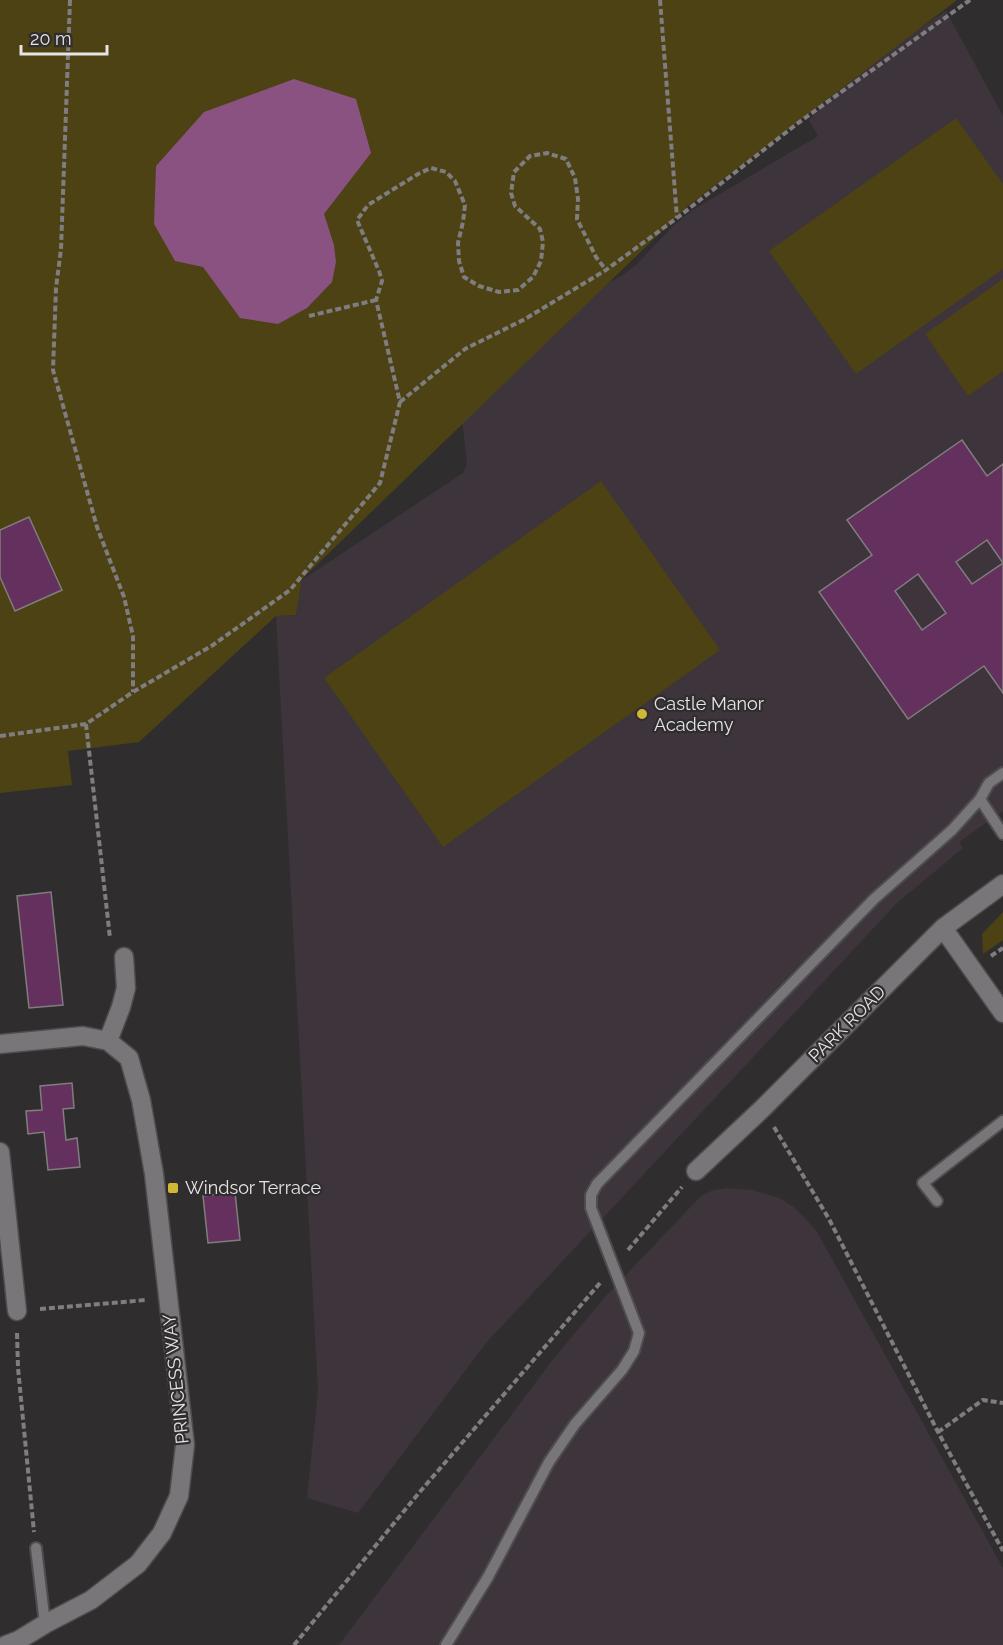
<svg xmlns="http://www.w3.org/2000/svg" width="1003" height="1645" font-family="Raleway,sans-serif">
	<rect width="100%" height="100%" fill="#302d2f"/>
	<path fill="#3d353b" d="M946 11 1003 116V811L959 842 963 848 897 903 486 1343 358 1513 307 1498 318 1391 276 616 296 615 302 580 463 473 467 464 461 410 519 337 627 272 635 266 673 226 691 211 818 136 809 120 845 82 887 50Z
		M727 1188 753 1190 779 1198 794 1207 816 1230 1003 1568V1645H339L554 1358 605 1297 701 1196 713 1190Z"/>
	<path fill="#4c4214" d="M0 0H957L687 207 302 579 296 615 276 616 139 742 68 751 72 785 0 793Z
		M956 118 1003 184V269L856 374 769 251Z
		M1003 279V371L968 396 925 334Z
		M601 481 720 650 443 847 324 678Z
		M1003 912V940L983 954 982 934Z"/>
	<path fill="#895281" d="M294 79 356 99 371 153 324 214 334 245 336 262 332 282 307 308 278 324 240 318 203 267 175 261 154 224 156 166 204 112Z"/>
	<path fill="#64305d" stroke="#807d7f" stroke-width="1.5" fill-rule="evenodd" d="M962 440 987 476 1003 464V693L984 666 908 719 819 592 872 555 847 520ZM987 540 1003 563 972 584 956 562ZM918 574 946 613 922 630 895 591Z
		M29 517 62 590 15 611 0 577V530Z
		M51 892 63 1005 29 1008 17 896Z
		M72 1083 74 1108 63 1109 66 1140 77 1138 80 1167 48 1170 44 1132 28 1134 26 1111 42 1110 40 1086Z
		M235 1192 240 1240 208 1243 203 1196Z"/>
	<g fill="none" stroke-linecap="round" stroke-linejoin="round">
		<g stroke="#4e4c4d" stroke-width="14">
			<path id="lane" d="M1003 773 989 783 980 799 1003 834
				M937 1201 923 1183 1003 1121
				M36 1548 45 1624
				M446 1645 488 1577 549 1462 575 1424 622 1370 634 1351 639 1333 591 1208V1195L597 1184 874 899 952 830 980 799"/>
		</g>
		<g stroke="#4e4c4d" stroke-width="21">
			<path id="street" d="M943 928 1003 1013
				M108 1041 121 1007 126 988 124 957
				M0 1044 83 1036 108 1041 129 1058 141 1100 154 1174 185 1445 179 1496 162 1533 138 1564 91 1600 45 1624 19 1640 6 1645
				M0 1152 17 1311
				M696 1171 763 1108 943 928 1003 884"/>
		</g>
		<path stroke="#7f7d7f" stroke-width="4" stroke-dasharray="6 3" stroke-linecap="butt" d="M70 0 61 249 56 288 53 370 97 527 124 597 133 636V692
			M660 0 677 218
			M309 316 376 300
			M400 402 465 349 525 319 606 270 677 218 798 123 970 0
			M86 724 110 938
			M0 736 86 724 133 692 213 645 290 590 380 483 400 402 376 300 382 281 379 271 357 220 368 205 418 174 431 168 446 172 455 181 465 205 463 222 458 243 459 261 464 277 479 286 499 292 518 290 533 277 541 261 543 242 540 229 515 206 511 193 514 172 530 156 547 153 566 159 575 178 578 199 577 219 596 257 606 270
			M991 956 1003 948
			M774 1127 829 1219 938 1432 1003 1551
			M628 1250 682 1187
			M40 1309 146 1300
			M17 1333 18 1368 34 1532
			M938 1432 983 1400 1003 1403
			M294 1645 418 1494 600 1283"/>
		<use href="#lane" stroke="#787678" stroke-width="10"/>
		<use href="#street" stroke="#787678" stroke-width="18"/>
	</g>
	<g fill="#d2b736" stroke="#302d2f" stroke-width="2">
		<circle cx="642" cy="714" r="6"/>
		<rect x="167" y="1182" width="12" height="12" rx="3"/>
	</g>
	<g text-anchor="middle" stroke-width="4.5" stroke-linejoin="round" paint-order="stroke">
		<g font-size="18" fill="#e6e4e6" stroke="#302d2f" text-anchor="start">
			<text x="654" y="710">Castle Manor<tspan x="654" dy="21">Academy</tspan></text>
			<text x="185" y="1194">Windsor Terrace</text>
		</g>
		<g font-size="18" fill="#e6e4e6" stroke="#302d2f">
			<text transform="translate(847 1024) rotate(-45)" y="6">PARK ROAD</text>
			<text transform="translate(176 1379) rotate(-96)" y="6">PRINCESS WAY</text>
		</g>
	</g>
	<path d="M21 45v9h86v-9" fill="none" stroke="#e6e4e6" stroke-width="3"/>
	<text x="30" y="45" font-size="18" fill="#e6e4e6" stroke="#302d2f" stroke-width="4.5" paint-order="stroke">20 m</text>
</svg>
